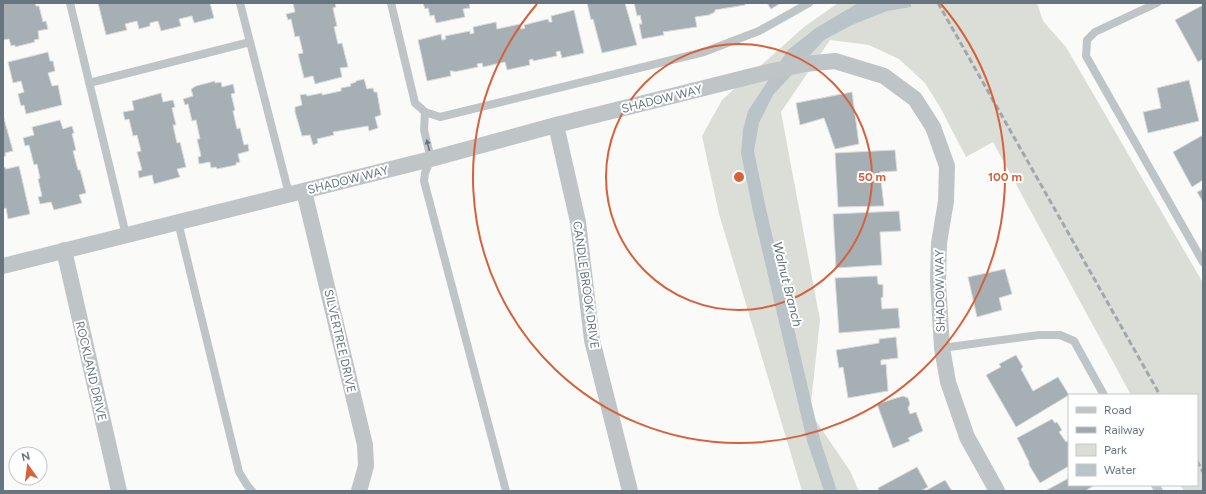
<svg xmlns="http://www.w3.org/2000/svg" width="1206" height="494" font-family="Figtree,sans-serif">
	<rect width="100%" height="100%" fill="#fafaf8"/>
	<path fill="#daded7" d="M838 3H1037L1043 21 1066 47 1203 283V491H1184L1180 485H1197V395H1131L993 142 966 157 940 107 925 83 899 59 869 45 830 40 781 112 820 320 810 412 850 471 859 491H802L719 214 702 136 722 100 804 27Z"/>
	<path fill="#bac4c8" d="M858 3H911V7L887 11 852 25 824 40 773 95 759 123 754 151 767 213 820 439 837 491H824L807 441 754 216 741 153 743 130 748 111 788 50 816 28Z"/>
	<path fill="#a6afb4" stroke="#dbdcda" d="M3 3H35L36 6H39L43 22 46 21 48 29 38 31 39 39 34 40 35 42 15 47V45L11 46 9 39 3 40Z
		M98 3H210L214 18 194 23 192 16 179 19 181 26 161 31 158 21 150 23V26L139 29 137 21 125 24 127 30 106 35Z
		M293 3H335L336 7 333 8 337 26 334 27 338 44 342 43 348 67 340 68 342 77 315 84 313 76 304 78 298 54 303 53 299 36 295 37 291 19 288 20 286 14 295 12Z
		M423 3H469L470 8 463 9 465 17 436 23 434 15 430 16 428 8 425 9Z
		M587 3H625L637 45 602 53 593 19 591 20Z
		M634 3H745V5L715 10V12L709 15 695 17 697 27 663 32 664 35 642 39 639 24H642L640 15 637 16Z
		M767 3H781L771 9Z
		M1203 5V59L1198 62 1175 20Z
		M574 10 584 53 562 58 560 51 556 52 557 56 533 61V59L529 60 530 65 507 70 505 62 483 67 482 63 477 64 478 67 454 72V71H450L451 76 427 81 418 40 441 34 442 40 446 39 445 36 470 31V34L474 33 473 27 496 22 497 29 520 24 521 29 525 28 524 25 548 19 549 22H552L551 16Z
		M48 52 50 61H53L55 71 48 73 52 86 58 85 62 105 26 114 24 105 21 106 18 94 24 92 21 81 13 83 8 62Z
		M364 79 367 89 373 88 374 92H377L381 115 375 117 378 128 369 131 368 126 333 132 334 135 317 139 318 143 313 145 310 135 302 136 295 112V107L302 105 300 95 306 94 307 96 322 93V95L341 91V88L351 86 350 84 356 82V81Z
		M1189 80 1199 121 1148 133 1143 112 1161 108 1157 88Z
		M215 81V83L221 82 222 87 233 84 235 93 231 94 235 110 233 111 237 129 240 128 244 145 248 144 249 151 238 154 240 162 236 163V165L217 169 216 167 211 168 210 162 199 164 198 157 201 156 197 139H200L196 120 192 121 188 104 185 105 183 99 193 96 191 89 196 86Z
		M852 92 859 144 835 149 824 118 800 125 796 103Z
		M161 93 163 102 173 100 175 107 172 108 176 125H173L177 143 180 142 186 167 177 169 180 177 154 184 152 175 139 178 138 171 142 170 137 152 141 151 137 135 133 136 129 119 125 120 123 112 134 110 132 101Z
		M3 115 13 151 5 153 6 156H3Z
		M60 120 63 129 72 126 74 133 72 134 76 150 73 151 78 170H80L86 193 79 195 82 203 54 210 51 202 40 204 38 197 42 196 38 179 40 178 37 164 34 165 29 145 25 146 23 138 34 135 32 127Z
		M1203 135V180L1192 187 1173 152Z
		M895 150 897 171 880 172 884 206 838 207 835 153Z
		M19 166 30 214 8 219 6 208 3 209V168L5 167 6 169Z
		M1203 189V202L1197 192Z
		M899 211 901 231 880 232 882 265 836 268 833 214Z
		M1005 269 1012 294 999 298 1002 310 977 317 968 277Z
		M877 276 878 284 883 285V297L881 298 882 309 898 308 900 328 839 333 835 278Z
		M896 337 898 358 881 360V365L886 364 888 391 848 398 843 367 839 368 836 350 879 343V339Z
		M1016 355 1023 367 1021 369 1033 391 1058 377 1069 395 1016 427 986 375 1001 367 999 364Z
		M903 396 908 398 910 404 908 408 910 414 916 412 923 431 908 438 910 441 893 448 877 404Z
		M1052 419 1055 423 1057 422 1062 430 1059 432 1066 442 1069 440V466L1040 483 1029 465V462L1017 438Z
		M917 467 928 487 921 491H879L878 488Z
		M1069 478V485H1095L1085 491H1045Z
		M945 480 952 491H928L927 490Z"/>
	<g fill="none" stroke-linecap="round" stroke-linejoin="round">
		<path stroke="#bfc4c7" stroke-width="8" d="M70 3 126 235
			M240 3 289 194
			M391 3 415 103 425 112 440 117 704 52 759 31 809 3
			M1157 3 1095 32 1087 40 1086 56 1203 262
			M89 83 250 42
			M425 112 424 130 431 159 425 173 424 181 506 491
			M178 222 239 472 247 485 252 491
			M942 348 1039 335H1060L1074 341 1104 395
			M1155 485 1159 491"/>
		<path stroke="#bfc4c7" stroke-width="16" d="M556 125 578 222 592 340 630 491
			M304 191 365 445 366 466 359 491
			M64 250 119 491
			M3 266 431 159 556 125 768 72 805 64 835 61 884 76 915 99 933 127 947 166 946 201 939 243 938 282 942 348 948 382 967 437 997 491"/>
		<path stroke="#a1a8ad" stroke-width="3" stroke-dasharray="6 3" stroke-linecap="butt" d="M938 3 1160 395
			M1197 461 1203 472"/>
	</g>
	<defs><path id="oneway-solid" d="M-6-.8H1V-3.2L6.5 0L1 3.2V.8H-6Z"/></defs>
	<use fill="#667580" href="#oneway-solid" transform="translate(428 145) rotate(-104)"/>
	<g fill="none" stroke="#d6613b" stroke-width="2">
		<circle cx="739" cy="177" r="133"/>
		<path d="M941 4A266 266 0 1 1 537 4"/>
	</g>
	<g text-anchor="middle" stroke-width="4" stroke-linejoin="round" paint-order="stroke">
		<g font-size="12" fill="#667580" stroke="#fff">
			<text transform="translate(662 99) rotate(-14)" y="4">SHADOW WAY</text>
			<text transform="translate(348 180) rotate(-14)" y="4">SHADOW WAY</text>
			<text transform="translate(586 285) rotate(82)" y="4">CANDLE BROOK DRIVE</text>
			<text transform="translate(940 291) rotate(-91)" y="4">SHADOW WAY</text>
			<text transform="translate(340 341) rotate(77)" y="4">SILVERTREE DRIVE</text>
			<text transform="translate(91 371) rotate(77)" y="4">ROCKLAND DRIVE</text>
		</g>
		<g font-size="13" font-style="italic" fill="#61737a" stroke="#fff">
			<text transform="translate(788 284) rotate(76)" y="5">Walnut Branch</text>
		</g>
	</g>
	<circle cx="739" cy="177" r="6" fill="#d6613b" stroke="#fff" stroke-width="2"/>
	<g font-size="12" text-anchor="middle" font-weight="bold" fill="#d6613b" stroke="#fff" stroke-width="4" stroke-linejoin="round" paint-order="stroke">
		<text x="872" y="181">50 m</text>
		<text x="1005" y="181">100 m</text>
	</g>
	<rect width="1206" height="494" fill="none" stroke="#667580" stroke-width="8"/>
	<rect x="1068" y="394" width="130" height="92" fill="#ffffff" stroke="#c2c8cc"/>
	<rect x="1076" y="407" width="20" height="6" fill="#bfc4c7" stroke="#c2c8cc"/>
	<text x="1104" y="414" font-size="12" fill="#667580">Road</text>
	<rect x="1076" y="427" width="20" height="6" fill="#a1a8ad" stroke="#c2c8cc"/>
	<text x="1104" y="434" font-size="12" fill="#667580">Railway</text>
	<rect x="1076" y="444" width="20" height="12" fill="#daded7" stroke="#c2c8cc"/>
	<text x="1104" y="454" font-size="12" fill="#667580">Park</text>
	<rect x="1076" y="464" width="20" height="12" fill="#bac4c8" stroke="#c2c8cc"/>
	<text x="1104" y="474" font-size="12" fill="#667580">Water</text>
	<g transform="translate(28 466) rotate(346)"><circle r="19" fill="#ffffff" stroke="#c2c8cc"/>
	<path d="M0-3L7 15L0 10L-7 15Z" fill="#d6613b"/>
	<text y="-6" font-size="11" font-weight="bold" text-anchor="middle" fill="#667580">N</text>
	</g>
</svg>
